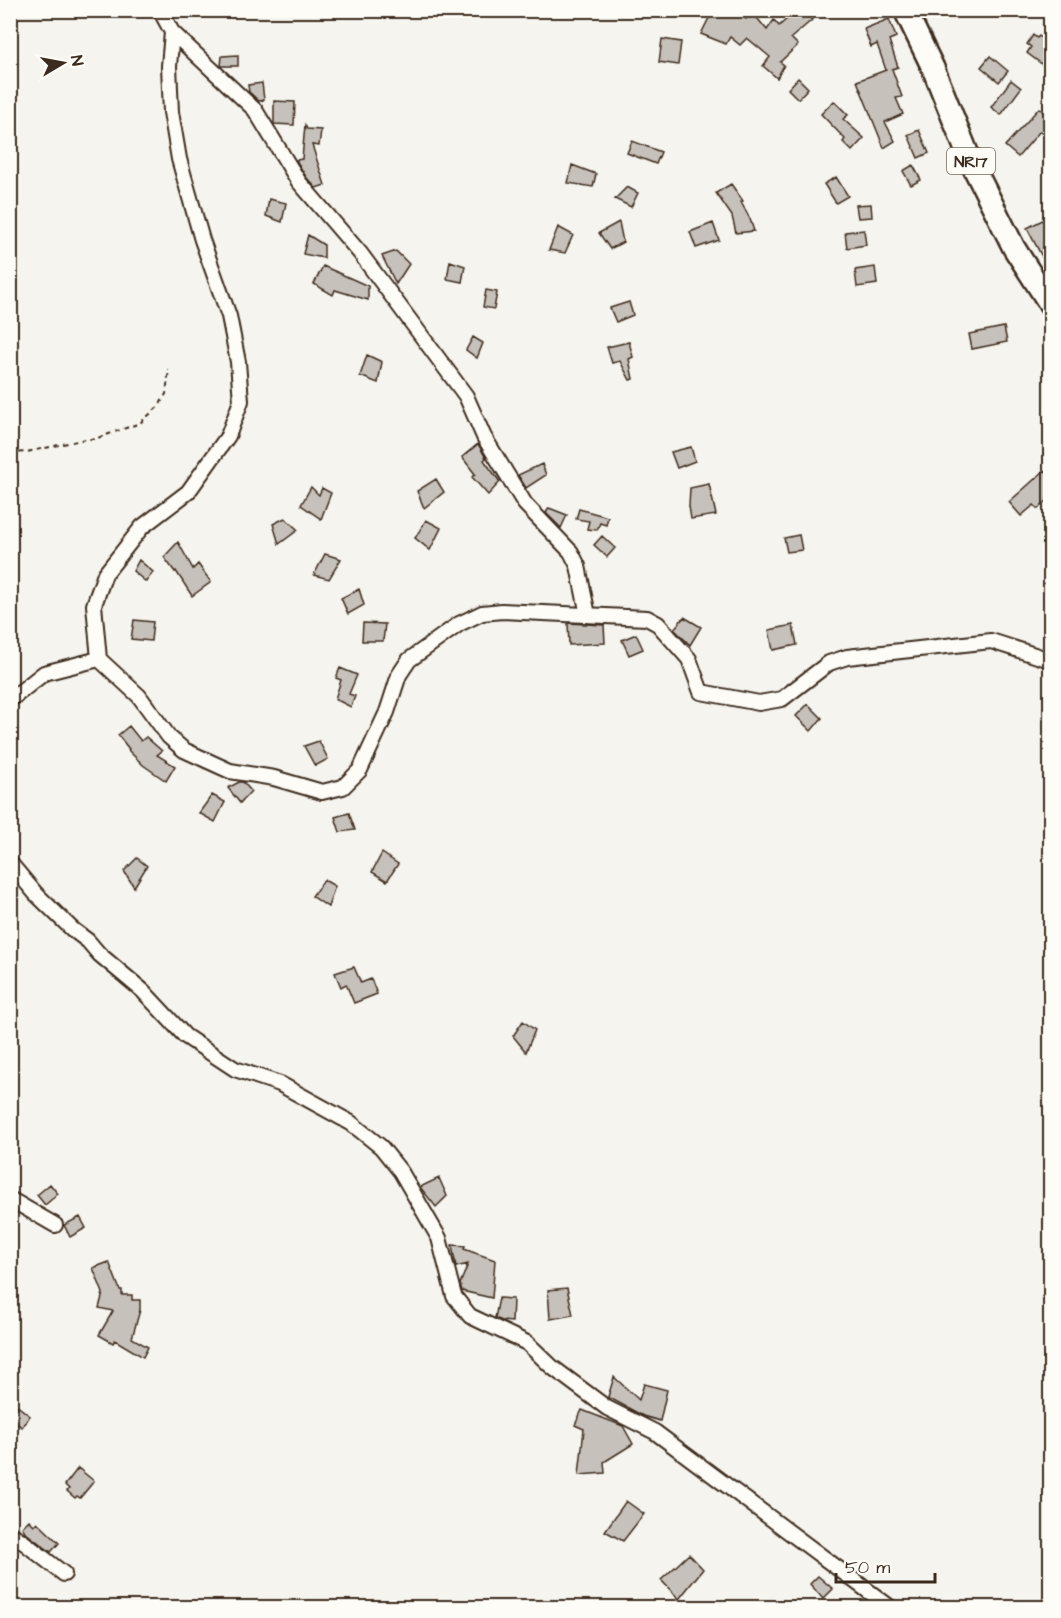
<svg xmlns="http://www.w3.org/2000/svg" width="1061" height="1618" font-family="'Architects Daughter',sans-serif">
	<rect width="100%" height="100%" fill="#f5f4ee"/>
	<filter id="ink" filterUnits="userSpaceOnUse"><feTurbulence type="fractalNoise" baseFrequency=".0167" numOctaves="2"/><feDisplacementMap in="SourceGraphic" scale="12" xChannelSelector="R" yChannelSelector="G"/><feConvolveMatrix kernelMatrix="1 2 1 2 8 2 1 2 1" color-interpolation-filters="sRGB"/></filter>
	<g filter="url(#ink)">
		<path fill="#c7c1bb" stroke="#3b2a1e" stroke-width="1.5" d="M713 10H738L746 19 753 13 767 30 774 20 779 26 797 10H803L812 20 791 38 798 45 780 62 784 65 777 78 763 66 770 57 747 38 740 45 730 37 726 44 701 34Z
			M889 19 896 37 889 40 898 67 892 69 902 97 896 98 903 114 885 122 895 141 884 148 857 81 886 70 877 44 871 47 864 29Z
			M1033 35 1037 38 1039 36 1050 44V54L1043 65 1027 53 1031 47 1027 44Z
			M662 39 681 42 678 65 659 62Z
			M238 55V66H221L222 56Z
			M990 56 1008 71 999 82 981 67Z
			M798 78 808 88 798 99 788 89Z
			M1011 80 1021 88 1001 115 991 107Z
			M262 83 264 100 259 101 249 92 248 85Z
			M274 101 295 102 294 125 274 124Z
			M834 101 848 115 843 119 864 138 852 151 843 142 845 139 821 114Z
			M1039 108 1050 118V127L1044 135 1040 131 1018 157 1005 146Z
			M305 125 307 129 321 130 319 146 312 145 325 185 316 188 306 177 296 160 302 159Z
			M919 130 929 153 918 158 908 135Z
			M632 141 661 152 656 164 627 153Z
			M572 165 596 174 593 187 568 183Z
			M913 165 921 180 911 185 903 171Z
			M836 177 848 196 836 203 824 184Z
			M731 184 743 201 741 202 750 219 754 231 736 233 732 216 716 193Z
			M627 187 638 193 631 207 615 199Z
			M269 199 286 203 282 222 266 216Z
			M871 204 872 217 858 218 856 205Z
			M1050 216V272L1027 228Z
			M619 222 623 242 610 249 599 233Z
			M713 223 719 240 696 248 690 232Z
			M558 227 573 235 565 253 549 250Z
			M864 230 866 245 847 248 845 232Z
			M308 235 324 245V258L303 254Z
			M396 251 409 264 396 284 382 256Z
			M450 261 465 266 462 282 447 279Z
			M323 266 368 286V300L335 290 333 295 314 284Z
			M875 267 877 284 857 287 855 270Z
			M486 290 497 292 494 309 483 307Z
			M629 302 633 315 616 322 610 308Z
			M1004 327 1007 342 972 349 969 334Z
			M473 337 483 343 477 358 466 350Z
			M629 342 633 357 629 359 633 379 630 380 620 361 612 363 607 347Z
			M367 355 382 362 378 383 360 376Z
			M478 444 486 458 484 460 500 482 488 495 472 477 475 474 462 457Z
			M691 447 695 461 677 468 671 452Z
			M542 464 546 475 526 488 518 475Z
			M1045 470 1050 476V498L1038 509 1034 505 1021 516 1009 502Z
			M436 479 444 492 424 508 417 491Z
			M709 484 716 515 691 519 689 506 690 488Z
			M311 487 319 495 322 488 331 493 321 519 301 505Z
			M549 508 567 515 561 528 546 513Z
			M579 509 608 517 606 525 600 523 597 530 587 529 589 521 576 519Z
			M285 518 298 530 279 544 273 524Z
			M426 520 441 528 430 550 415 538Z
			M799 535 802 550 787 552 784 538Z
			M602 536 615 548 607 557 594 545Z
			M178 542 193 569 198 564 211 582 192 596 176 571 175 572 164 557Z
			M325 554 341 559 329 579 314 575Z
			M139 560 153 572 146 582 133 571Z
			M359 589 364 605 348 614 341 598Z
			M684 617 701 627 690 645 674 629Z
			M134 620 153 622 151 641 131 639Z
			M363 623 385 624 383 641H362Z
			M568 623 604 625 605 643 569 645Z
			M793 625 797 645 773 650 769 630Z
			M636 634 643 649 629 655 622 640Z
			M340 668 357 675 349 694 355 696 351 707 335 699 341 680 336 678Z
			M808 704 822 718 811 731 796 716Z
			M129 726 141 741 146 737 162 751 157 755 175 766 166 781 143 765 128 750 129 749 118 735Z
			M319 741 328 759 315 766 304 746Z
			M239 782H243L251 791 240 803 228 788Z
			M212 795 225 802 215 822 199 813Z
			M349 813 355 830 340 832 335 817Z
			M382 853 398 864 387 881 372 872Z
			M137 858 147 866 134 887 124 871Z
			M324 880 335 886 328 907 312 896Z
			M354 967 361 983 371 979 377 994 354 1003 346 984 341 987 335 973Z
			M523 1021 535 1030 526 1052 513 1036Z
			M439 1178 447 1196 436 1207 420 1187Z
			M50 1184 58 1194 45 1205 37 1195Z
			M80 1217 86 1228 70 1237 64 1225Z
			M452 1245 465 1246 464 1249 495 1260 492 1298 462 1291 460 1284 468 1264 456 1267Z
			M109 1262 120 1290H122V1295H132V1300H140V1310L132 1338 148 1347 143 1357 115 1340 113 1343 99 1335 113 1311 99 1308 103 1293 93 1268Z
			M567 1288 573 1315 550 1319 548 1290Z
			M499 1298 513 1299 512 1322 502 1321 495 1318Z
			M614 1377 639 1400 644 1384 667 1390 660 1421 643 1416 608 1397Z
			M15 1404 30 1416 22 1427 10 1419V1411Z
			M582 1410 623 1426 633 1444 604 1462 605 1473 579 1475 584 1429 575 1425Z
			M78 1468 94 1481 80 1498 77 1496 75 1498 67 1491 69 1489 65 1485Z
			M626 1501 644 1514 623 1541 605 1531Z
			M29 1520 34 1525 37 1522 59 1543 51 1552 26 1533 22 1527Z
			M689 1554 703 1569 679 1599 661 1580Z
			M818 1576 833 1589 823 1599 810 1584Z"/>
		<g fill="none" stroke-linecap="round" stroke-linejoin="round">
			<g stroke="#3b2a1e" stroke-width="18">
				<path id="street" d="M160 10 172 32 255 110 299 182 360 253 466 396 484 437 525 504 571 552 578 566 588 615
					M172 32 169 66 171 112 179 159 202 240 229 316 238 362 241 401 228 436 188 492 142 527 105 574 94 605 99 659 139 696 169 737 184 750 230 771 274 778 322 792 343 787 360 770 387 712 399 675 409 660 459 624 482 613 502 611 647 618 658 624 689 659 701 692 759 703 782 699 829 663 847 657 991 641 1050 660
					M10 700 44 673 99 659
					M10 863 36 894 72 929 88 941 99 954 143 991 185 1036 235 1069 280 1084 351 1123 381 1147 401 1172 439 1238 454 1296 470 1316 527 1343 552 1367 607 1408 655 1432 891 1608
					M10 1199 55 1225
					M10 1533 22 1541 64 1574"/>
			</g>
			<g stroke="#3b2a1e" stroke-width="26">
				<path id="primary" d="M905 10 933 68 970 160 1014 248 1050 304"/>
			</g>
			<path stroke="#3b2a1e" stroke-width="2" stroke-dasharray="4.5 4.5" stroke-linecap="butt" d="M10 453 27 452 86 439H95L140 423 159 406 166 394 169 369"/>
			<use href="#street" stroke="#fdfcf7" stroke-width="14"/>
			<use href="#primary" stroke="#fdfcf7" stroke-width="21"/>
		</g>
	</g>
	<g text-anchor="middle" stroke-width="5" stroke-linejoin="round" paint-order="stroke">
		<rect fill="#fdfcf7" stroke="#75695f" stroke-width="1.5" x="947" y="148" width="48" height="26" rx="4.5"/>
		<g font-size="16" font-weight="bold" fill="#3b2a1e">
			<text x="971" y="167">NR17</text>
		</g>
	</g>
	<rect width="1061" height="1618" fill="none" stroke="#fdfcf7" stroke-width="36"/>
	<rect x="18" y="18" width="1025" height="1582" fill="none" stroke="#3b2a1e" stroke-width="2" filter="url(#ink)"/>
	<g transform="translate(63 63) rotate(80)" stroke="#fdfcf7" stroke-width="4.5" paint-order="stroke">
	<path d="M0-4.5L10 22L0 15L-10 22Z" fill="#3b2a1e"/>
	<text y="-9" font-size="16" font-weight="bold" text-anchor="middle" fill="#3b2a1e">N</text>
	</g>
	<path d="M836 1573v9h99v-9" fill="none" stroke="#3b2a1e" stroke-width="3"/>
	<text x="845" y="1573" font-size="18" fill="#3b2a1e" stroke="#fdfcf7" stroke-width="4.5" paint-order="stroke">50 m</text>
</svg>
